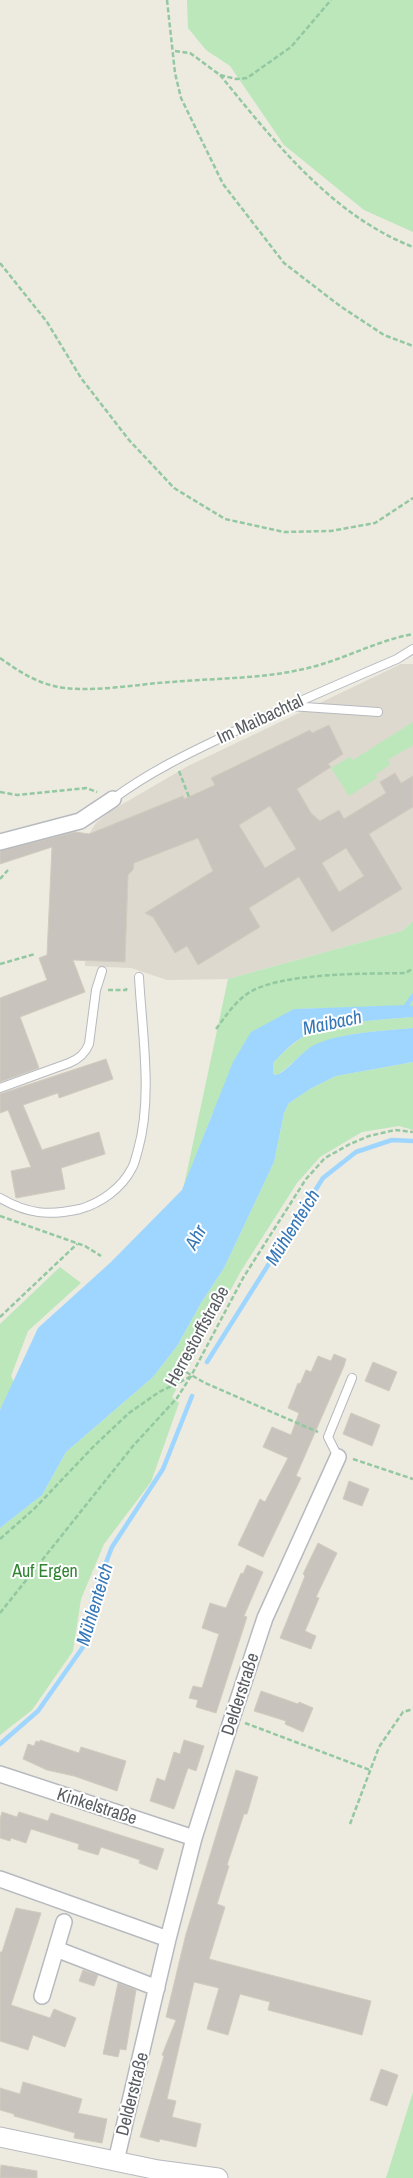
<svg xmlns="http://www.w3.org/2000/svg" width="413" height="2178" font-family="'Archivo Narrow',sans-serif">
	<rect width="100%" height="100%" fill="#edeae0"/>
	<path fill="#ddd9cf" d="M401 664H413V921L402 931 228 979 167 980 131 968 85 966 86 858 89 834 96 823 109 812 188 766Z"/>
	<path fill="#bbe7ba" d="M187 0H413V232L364 210 284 145 230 66 206 50 188 28Z
		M413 722V745L388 760 390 765 376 774 377 778 349 796 331 768 350 757 353 760Z
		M413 921V1006L294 1009 212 1114 183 1190 228 979 402 931Z
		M413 1017V1028C383 1031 341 1032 314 1046 301 1052 285 1073 275 1075L273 1073V1063C284 1051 297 1039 313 1032 341 1021 382 1020 413 1017Z
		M413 1062V1130L399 1126 362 1132 320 1157 297 1183 241 1271 172 1397 179 1403 151 1482 104 1544 81 1599 73 1651 32 1710 0 1735V1528L42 1495 66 1452 153 1377 177 1346 201 1303 224 1268 274 1162 284 1113 289 1103 310 1089 336 1076Z
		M60 1267 81 1283 28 1331 11 1376 14 1382 0 1410V1324Z
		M413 2092V2178H386Z"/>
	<path fill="#9ed6ff" d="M407 1005 413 1006V1017C382 1020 341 1021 313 1032 297 1038 284 1051 273 1063V1073L275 1075C285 1074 301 1052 314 1045 342 1032 383 1031 413 1028V1062L336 1076 310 1089 289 1103 284 1113 274 1162 224 1268 201 1303 177 1346 153 1377 66 1452 42 1495 0 1528V1410L38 1328 111 1262 182 1190 233 1062 251 1032 294 1009Z"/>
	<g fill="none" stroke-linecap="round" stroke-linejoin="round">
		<path stroke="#9ed6ff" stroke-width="4.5" d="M404 1009 413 996
			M207 1362 323 1178 356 1152 392 1140 413 1141
			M0 1744 38 1711 83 1647 93 1596 112 1547 163 1469 192 1396"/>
	</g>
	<path fill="#c8c4bd" stroke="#d2cbbe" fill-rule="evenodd" d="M329 725 343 754 328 764 331 767 297 789 311 813 320 821 339 810 344 819 386 793 380 782 395 773 401 783 413 776V807L369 834 402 889 332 932 299 877 249 908 260 927 198 965 187 946 175 953 153 917 145 913 213 871 198 838 134 863 133 870 128 875 125 962 73 960 85 992 20 1017 39 1068 0 1082V998L47 980 39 958 47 955 52 847 0 864V851L75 832 89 834 183 796 184 799 215 785 211 778 310 730 312 733ZM270 806 296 849 265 868 239 825ZM346 848 364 876 339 892 322 863Z
		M106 1059 113 1079 59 1098 58 1093 23 1105 42 1150 99 1132 105 1154 61 1168 65 1189 16 1198 11 1171 31 1167 8 1110 0 1113V1094Z
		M334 1354 346 1359 344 1366 296 1476 301 1478 263 1557 238 1545 260 1499 265 1502 288 1458 263 1447 272 1427 291 1435 299 1413 288 1408 298 1383 300 1384 306 1370 311 1372 318 1356 331 1361Z
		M373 1362 397 1372 389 1391 365 1381Z
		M351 1413 380 1425 372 1446 343 1434Z
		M349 1481 369 1489 362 1506 343 1499Z
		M318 1543 337 1553 316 1597 319 1598 305 1631 316 1636 311 1649 280 1638 305 1576 303 1574Z
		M247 1565 263 1572 244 1616 247 1617 216 1713 196 1707 198 1700 189 1698 193 1686 202 1688 219 1634 202 1628 210 1603 226 1608 241 1573 243 1574Z
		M261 1691 298 1704 299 1702 313 1708 303 1732 285 1724 286 1721 254 1711Z
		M40 1740 79 1753 81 1747 126 1761 117 1791 74 1776 47 1770 23 1759 28 1744 34 1746 36 1741 40 1742Z
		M184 1740 204 1746 196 1771 188 1768 174 1809 150 1801 157 1778 165 1781 174 1752 180 1754Z
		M236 1770 258 1777 247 1814H244L227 1865 229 1866 217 1904 225 1907 209 1959 371 2001 362 2035 268 2010 270 2002 240 1994 228 2035 207 2029 219 1988 194 1982 167 2099 176 2101 172 2117 201 2124 196 2147 160 2139 159 2142 140 2137 164 2056 162 2055 176 2020 166 2017 186 1934Z
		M2 1812 17 1817 19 1812 48 1821 51 1813 164 1849 157 1870 139 1863 140 1860 101 1847 98 1855 78 1849 79 1844 31 1829 26 1843 11 1838 10 1841 0 1838V1819Z
		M16 1908 41 1913 11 2005 50 2018 54 2009 76 2018 65 2047 33 2035 28 2050 0 2041V1952H2Z
		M83 1970 98 1975 94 1986 79 1981Z
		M118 1983 136 1990 126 2050 120 2049 118 2057 103 2054Z
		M381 2069 398 2075 387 2106 370 2100Z
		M23 2082 82 2099 78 2113 107 2119 102 2143 74 2138 75 2133 14 2116V2114L0 2110V2088L20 2094Z
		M1 2165 37 2171V2178H0Z"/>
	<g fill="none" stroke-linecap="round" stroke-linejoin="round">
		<g stroke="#b6b9be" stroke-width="10">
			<path id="service" d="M290 706 378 712
				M113 799C149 772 189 753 229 734 285 707 341 683 397 659L413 649
				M0 1088 69 1063C79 1059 85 1054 89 1044L96 990 102 971
				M0 1198C28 1214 48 1216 80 1209 101 1203 122 1188 132 1168 135 1163 136 1156 138 1150 153 1097 142 1032 139 977
				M338 1457 328 1437 352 1378"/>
		</g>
		<g stroke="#b6b9be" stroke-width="18">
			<path id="minor" d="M0 842 80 821 113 799
				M0 1774 194 1838
				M0 1879 168 1939
				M56 1949 157 1988
				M42 1996 64 1922
				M116 2161 168 1939 194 1838 232 1718 265 1618 338 1457"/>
		</g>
		<g stroke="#b6b9be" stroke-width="21">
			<path id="tertiary" d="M0 2137 158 2170 218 2178"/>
		</g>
		<path stroke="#93c8a1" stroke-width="2.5" stroke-dasharray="5 2.5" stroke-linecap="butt" d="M167 0 175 73 181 98 223 184 284 263 340 306 384 335 413 346
			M175 51 190 53 220 75 236 79 247 78 291 47 331 0
			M220 75C274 141 331 215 413 247
			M0 263 47 322 81 378 129 440 174 488 225 519 284 532 331 531 375 523 413 498
			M0 658C17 670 33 681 54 686 86 694 137 684 171 682 216 678 260 679 304 669 341 661 375 641 413 634
			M179 771 189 797
			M0 792 17 795 86 788 97 792
			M0 879 8 870
			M0 964 35 954
			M108 990H126L127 987
			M216 1029C226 1016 234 1003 247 994 278 972 367 974 406 973L413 968
			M0 1216 85 1246 101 1256
			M0 1317 77 1244
			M186 1372 205 1383 318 1432
			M353 1459 413 1479
			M0 1539 35 1508 94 1446 129 1413 159 1392 190 1377
			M0 1613 133 1446 177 1398 191 1376 243 1278 306 1179 325 1158 350 1144 369 1136 395 1130 413 1132
			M245 1723 370 1770
			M350 1824 379 1747 403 1712 413 1709"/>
		<use href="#service" stroke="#fff" stroke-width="8"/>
		<use href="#minor" stroke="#fff" stroke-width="15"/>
		<use href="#tertiary" stroke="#fff" stroke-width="19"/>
	</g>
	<g text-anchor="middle" stroke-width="4" stroke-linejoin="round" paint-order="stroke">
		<g font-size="18" fill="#595d62" stroke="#fff">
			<text transform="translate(260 719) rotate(-25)" y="6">Im Maibachtal</text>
			<text transform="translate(197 1336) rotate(-61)" y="6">Herrestorffstraße</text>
			<text transform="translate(240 1694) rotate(-72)" y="6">Delderstraße</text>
			<text transform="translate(97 1806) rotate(18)" y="6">Kinkelstraße</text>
			<text transform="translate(132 2094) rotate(-76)" y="6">Delderstraße</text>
		</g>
		<g font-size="18" fill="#2f8331" stroke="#fff">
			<text x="45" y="1577">Auf Ergen</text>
		</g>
		<g font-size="19" font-style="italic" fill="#3677b7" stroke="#fff">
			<text transform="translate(332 1022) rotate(-12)" y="7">Maibach</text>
			<text transform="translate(292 1227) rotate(-58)" y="7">Mühlenteich</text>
			<text transform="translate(195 1237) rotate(-61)" y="7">Ahr</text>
			<text transform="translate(94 1604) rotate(-73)" y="7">Mühlenteich</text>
		</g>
	</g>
</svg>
